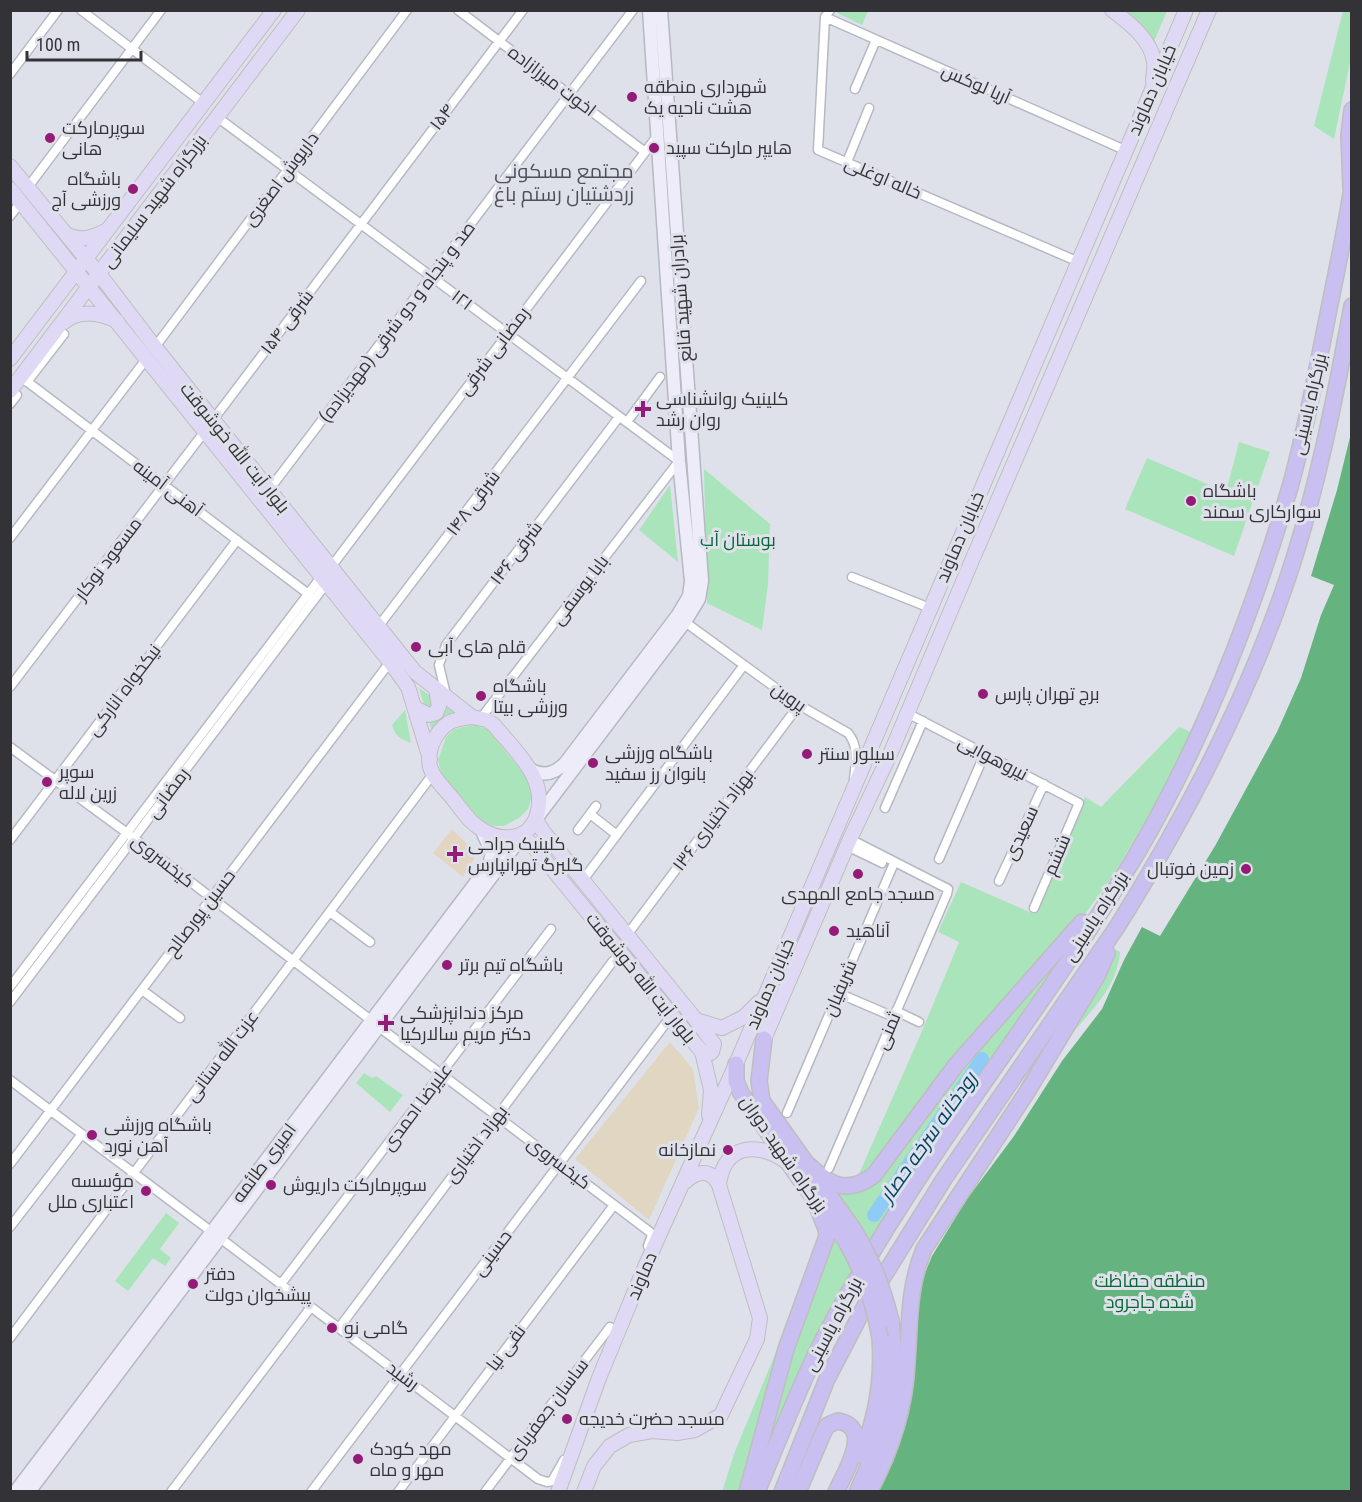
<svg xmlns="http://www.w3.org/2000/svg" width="1362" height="1502" font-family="'Roboto Condensed',Cairo,sans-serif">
	<rect width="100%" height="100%" fill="#dfe1ea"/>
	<path fill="#e1d6c2" d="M670 1042 693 1069 699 1108 649 1220 575 1159Z"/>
	<path fill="#e4d5c3" d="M452 829 473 850 476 856 463 877 433 853Z"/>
	<path fill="#aae4bb" d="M1121 10C1137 11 1151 13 1167 11L1152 46Z
		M838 11V10L868 11 862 25 837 13Z
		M1343 11H1351V58L1334 139 1314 126Z
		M1239 442 1270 452 1234 556 1125 509 1147 458 1226 492Z
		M704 469 770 524 768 584 762 630 707 603Z
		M670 485 678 562 639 530Z
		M419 688 455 713 443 720 432 731Z
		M405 710 411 743C400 739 395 736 392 725Z
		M474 725 487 729 525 775 530 785 532 796 528 809 519 818 504 826H493L479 819 441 773 438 760 446 737 454 729Z
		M1179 727 1191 732 1163 791 1112 877 1073 931 882 1162 855 1183 922 1031 959 942 938 932 961 882 1034 914 1085 797 1101 807Z
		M1075 936 941 1131 868 1245 829 1184 851 1189 909 1131Z
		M1116 950 1120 952C1117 990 1088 1013 1066 1041 1038 1078 1014 1120 988 1159Z
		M364 1073 372 1078 376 1076 403 1095 390 1112 356 1083Z
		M166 1213 179 1223 160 1249 171 1258 165 1266 153 1258 128 1291 115 1281Z
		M830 1227 855 1264 801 1366 750 1492Z
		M787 1325 744 1491 722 1492 734 1454Z"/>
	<path fill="#65b47f" d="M1351 433V1491L872 1492 919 1288 932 1256 967 1199 1014 1136 1062 1061 1102 1009 1124 960 1142 927 1160 936 1215 846 1277 732 1301 678 1321 615 1334 585 1311 576 1337 490Z"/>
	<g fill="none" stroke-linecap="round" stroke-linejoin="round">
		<path stroke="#8eccf7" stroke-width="14" d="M874 1215 982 1059"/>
		<g stroke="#b6b8c2" stroke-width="11">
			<path id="street" d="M81 10 203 103
				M458 10 645 152
				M830 10 825 17 818 150 1079 262
				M825 17 1127 151
				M10 74 58 10
				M855 89 876 40
				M217 117 679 461
				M847 162 869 108
				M28 187 161 10
				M10 216 21 202
				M155 347 407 10
				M21 377 311 596
				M27 382 64 334
				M10 404 17 395
				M213 420 523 10
				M627 422 660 377
				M269 490 633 10
				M10 538 147 358
				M331 567 658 135
				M852 577 930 608
				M685 622 799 705 848 733C859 746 856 763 854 779
				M378 627 641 281
				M10 687 205 431
				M446 695 439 665 446 645 619 417
				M907 713 1079 803 1034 908
				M481 718 679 461
				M10 747 127 833 372 1021
				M596 806 590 814 617 835
				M885 808 923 721
				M578 830 590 814
				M850 839 948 889 947 894
				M10 840 237 540
				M847 846 882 863
				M939 859 985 753
				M583 880 744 665
				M999 881 1044 784
				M330 912 370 942
				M627 935 799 705
				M10 987 321 577
				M142 990 180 1018
				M838 993 894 1017
				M10 1002 326 584
				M896 1011 919 1022
				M379 1027 650 1232 652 1235 648 1246
				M10 1080 212 1232
				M787 1113 894 863
				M10 1164 390 662
				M829 1168 947 894
				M10 1227 82 1134
				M220 1238 538 1479 547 1482 552 1481 564 1460
				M281 1284 551 929
				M339 1328 613 961
				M10 1338 433 774
				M171 1492 311 1307
				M311 1492 672 1015
				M398 1492 614 1205
				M485 1492 610 1327"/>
		</g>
		<g stroke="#b6b8c2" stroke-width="15">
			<path id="secondary" d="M531 770C545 777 556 773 566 762L677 616 689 596 691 581 679 461 649 10
				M536 819 685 622 699 599 702 581 661 10
				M15 1492 489 865 492 853 481 829
				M29 1492 523 835"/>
		</g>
		<g stroke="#bebebf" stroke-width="16">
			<path id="primary" d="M1112 10C1129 23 1151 39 1154 62 1155 68 1153 75 1153 81
				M10 166 107 284 155 347 415 672 472 717
				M10 189 390 662 408 687 430 759
				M67 235C83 241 92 238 107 230
				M64 322C80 309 100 313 117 321
				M10 359 274 10
				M10 391 298 10
				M415 708 429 715 436 713 439 706 436 689
				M472 717 487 720 494 725C515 751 548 778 537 815 529 841 501 842 481 829 469 822 462 810 453 799 447 791 438 783 433 774 423 756 434 732 450 722 457 719 465 718 472 717Z
				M536 819 542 830 696 1020 722 1028 744 1017 759 1002
				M523 835 540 854 702 1052 711 1090 709 1115
				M696 1020 714 1044 712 1052 708 1054 702 1052
				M764 1039 850 839 891 752 970 565 1209 10
				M719 1185C724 1143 759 1141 788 1163
				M558 1492 599 1378 644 1269 736 1064 1186 10
				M584 1492 594 1466 610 1446 629 1435 652 1431 677 1433 695 1430 721 1415 757 1339 760 1318 719 1185C711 1169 697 1170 685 1182"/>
		</g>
		<g stroke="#bebebf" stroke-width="18">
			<path id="highway" d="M1351 188 1349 135 1352 110
				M764 1039 759 1081 762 1101 854 1230
				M736 1064V1081L741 1093 799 1178 845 1240
				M803 1160C826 1181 844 1198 874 1175L956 1065 1082 922
				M861 1455C877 1417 883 1379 880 1338
				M747 1492 786 1349 827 1236 826 1229 812 1194
				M757 1492C774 1451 790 1410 808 1371 827 1329 850 1289 874 1249 955 1114 1055 991 1136 855 1204 740 1252 615 1290 487 1305 434 1315 378 1326 324 1335 278 1345 233 1352 188
				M782 1492 827 1379 865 1306 944 1179 1117 927C1185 818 1246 702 1287 580 1317 491 1335 398 1352 306
				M798 1492 824 1431 828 1425 838 1421C874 1427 845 1472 836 1492
				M857 1492C886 1428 899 1392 891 1321
				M869 1492C891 1451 905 1409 907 1363 910 1322 908 1288 924 1249L1027 1092 1097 976 1107 953"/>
		</g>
		<use href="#street" stroke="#fff" stroke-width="8"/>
		<use href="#secondary" stroke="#efecfa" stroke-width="12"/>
		<use href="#primary" stroke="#dfd9f6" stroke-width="14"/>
		<use href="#highway" stroke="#c9bff0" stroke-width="15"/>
		<g stroke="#bebebf" stroke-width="18" stroke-linecap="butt">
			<path id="highway-bridge" d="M854 1230C873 1262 882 1285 891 1321
				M845 1240C864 1272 874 1302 880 1338"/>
		</g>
		<use href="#highway-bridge" stroke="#c9bff0" stroke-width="15"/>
	</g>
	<g fill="#941b77" stroke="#dfe1ea" stroke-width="2">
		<circle cx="632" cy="97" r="6"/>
		<circle cx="50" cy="138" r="6"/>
		<circle cx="654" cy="148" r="6"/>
		<circle cx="133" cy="189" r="6"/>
		<path d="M640 400h6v6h6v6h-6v6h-6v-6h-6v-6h6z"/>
		<circle cx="1191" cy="501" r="6"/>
		<circle cx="416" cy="647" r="6"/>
		<circle cx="983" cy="694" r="6"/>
		<circle cx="481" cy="696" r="6"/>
		<circle cx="807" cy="754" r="6"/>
		<circle cx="593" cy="763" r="6"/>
		<circle cx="47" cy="782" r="6"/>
		<path d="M452 845h6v6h6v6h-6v6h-6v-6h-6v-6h6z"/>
		<circle cx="1246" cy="869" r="6"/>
		<circle cx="858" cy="874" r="6"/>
		<circle cx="834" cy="931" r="6"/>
		<circle cx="447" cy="965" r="6"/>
		<path d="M383 1014h6v6h6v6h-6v6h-6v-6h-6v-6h6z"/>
		<circle cx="92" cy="1135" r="6"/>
		<circle cx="728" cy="1150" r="6"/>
		<circle cx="271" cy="1185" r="6"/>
		<circle cx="146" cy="1191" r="6"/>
		<circle cx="193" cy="1284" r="6"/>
		<circle cx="332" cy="1328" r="6"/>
		<circle cx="567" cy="1419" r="6"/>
		<circle cx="358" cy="1459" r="6"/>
	</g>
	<g text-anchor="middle" stroke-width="6" stroke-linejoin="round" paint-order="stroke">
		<g font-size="18" fill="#333337" stroke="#dfe1ea">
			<text transform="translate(552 81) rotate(37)" y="6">اخوت میرزازاده</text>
			<text transform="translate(976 84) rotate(24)" y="6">آریا لوکس</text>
			<text transform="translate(1152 90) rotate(-67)" y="6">خیابان دماوند</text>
			<text transform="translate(442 117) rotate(-53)" y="6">۱۵۴</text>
			<text transform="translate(883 178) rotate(23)" y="6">خاله اوغلی</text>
			<text transform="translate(281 179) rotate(-53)" y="6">داریوش اصغری</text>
			<text transform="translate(154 201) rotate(-53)" y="6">بزرگراه شهید سلیمانی</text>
			<text transform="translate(681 298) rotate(-94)" y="6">برادران شهید قانع</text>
			<text transform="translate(462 300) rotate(37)" y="6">۱۲۱</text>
			<text transform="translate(287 322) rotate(-53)" y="6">۱۵۴ شرقی</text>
			<text transform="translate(397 322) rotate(-53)" y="6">صد و پنجاه و دو شرقی (مهدیزاده)</text>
			<text transform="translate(494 351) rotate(-53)" y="6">رمضانی شرقی</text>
			<text transform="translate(1309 404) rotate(-77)" y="6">بزرگراه یاسینی</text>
			<text transform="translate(235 448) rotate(51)" y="6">بلوار آیت الله خوشوقت</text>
			<text transform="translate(168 488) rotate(37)" y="6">آهنی آمینه</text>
			<text transform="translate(473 503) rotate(-53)" y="6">۱۴۸ شرقی</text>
			<text transform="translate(960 537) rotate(-67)" y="6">خیابان دماوند</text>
			<text transform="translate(516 553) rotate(-53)" y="6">۱۴۶ شرقی</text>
			<text transform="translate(108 559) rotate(-53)" y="6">مسعود نوکار</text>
			<text transform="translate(580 590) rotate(-53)" y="6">بابا یوسفی</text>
			<text transform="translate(124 690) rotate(-53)" y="6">نیکخواه انارکی</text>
			<text transform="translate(789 697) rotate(35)" y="6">پروین</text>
			<text transform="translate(993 758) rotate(28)" y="6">نیروهوایی</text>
			<text transform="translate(168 793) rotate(-53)" y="6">رمضانی</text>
			<text transform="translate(713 820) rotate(-53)" y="6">بهزاد اختیاری ۱۳۶</text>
			<text transform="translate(1021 833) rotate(-65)" y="6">سعیدی</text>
			<text transform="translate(1057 855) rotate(-67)" y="6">ششم</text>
			<text transform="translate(163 861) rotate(38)" y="6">کیخسروی</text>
			<text transform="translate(200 913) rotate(-53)" y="6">حسین پورصالح</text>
			<text transform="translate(1096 916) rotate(-57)" y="6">بزرگراه یاسینی</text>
			<text transform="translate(641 978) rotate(51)" y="6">بلوار آیت الله خوشوقت</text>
			<text transform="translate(770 984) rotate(-67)" y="6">خیابان دماوند</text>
			<text transform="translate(840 988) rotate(-67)" y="6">شریفیان</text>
			<text transform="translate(888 1031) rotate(-67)" y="6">ثمنی</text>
			<text transform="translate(222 1056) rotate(-53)" y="6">عزت الله ستانی</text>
			<text transform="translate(417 1107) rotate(-53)" y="6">علیرضا احمدی</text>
			<text transform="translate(476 1144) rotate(-53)" y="6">بهزاد اختیاری</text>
			<text transform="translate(784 1154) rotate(55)" y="6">بزرگراه شهید دوران</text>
			<text transform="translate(264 1163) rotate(-53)" y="6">امیری طائمه</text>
			<text transform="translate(559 1163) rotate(37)" y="6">کیخسروی</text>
			<text transform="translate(492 1253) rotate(-53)" y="6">حسینی</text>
			<text transform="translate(642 1276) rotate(-67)" y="6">دماوند</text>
			<text transform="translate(833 1324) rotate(-62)" y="6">بزرگراه یاسینی</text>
			<text transform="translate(506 1348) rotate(-53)" y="6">نقی نیا</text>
			<text transform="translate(403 1376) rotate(37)" y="6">رشید</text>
			<text transform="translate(548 1409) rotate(-53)" y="6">ساسان جعفربای</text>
		</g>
		<g font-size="18" fill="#333337" stroke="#dfe1ea" text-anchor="start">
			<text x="644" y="93">شهرداری منطقه<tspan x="644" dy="21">هشت ناحیه یک</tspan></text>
			<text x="62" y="134">سوپرمارکت<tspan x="62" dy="21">هانی</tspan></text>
			<text x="666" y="154">هایپر مارکت سپید</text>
			<text x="121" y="185" text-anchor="end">باشگاه<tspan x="121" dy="21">ورزشی آج</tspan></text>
			<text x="656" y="405">کلینیک روانشناسی<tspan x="656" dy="21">روان رشد</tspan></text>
			<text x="1203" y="497">باشگاه<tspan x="1203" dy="21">سوارکاری سمند</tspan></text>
			<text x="428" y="653">قلم های آبی</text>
			<text x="493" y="692">باشگاه<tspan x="493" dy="21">ورزشی بیتا</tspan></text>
			<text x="995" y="700">برج تهران پارس</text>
			<text x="605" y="759">باشگاه ورزشی<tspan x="605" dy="21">بانوان رز سفید</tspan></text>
			<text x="819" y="760">سیلور سنتر</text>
			<text x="59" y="778">سوپر<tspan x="59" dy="21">زرین لاله</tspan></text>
			<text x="468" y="850">کلینیک جراحی<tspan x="468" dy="21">گلبرگ تهرانپارس</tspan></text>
			<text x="1234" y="875" text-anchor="end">زمین فوتبال</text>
			<text x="858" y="900" text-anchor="middle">مسجد جامع المهدی</text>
			<text x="846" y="937">آناهید</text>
			<text x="459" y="971">باشگاه تیم برتر</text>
			<text x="400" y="1019">مرکز دندانپزشکی<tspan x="400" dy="21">دکتر مریم سالارکیا</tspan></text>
			<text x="104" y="1131">باشگاه ورزشی<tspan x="104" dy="21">آهن نورد</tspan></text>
			<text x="716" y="1156" text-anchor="end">نمازخانه</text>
			<text x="134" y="1187" text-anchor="end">مؤسسه<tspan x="134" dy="21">اعتباری ملل</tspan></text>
			<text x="283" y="1191">سوپرمارکت داريوش</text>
			<text x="205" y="1280">دفتر<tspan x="205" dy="21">پیشخوان دولت</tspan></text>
			<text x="344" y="1334">گامی نو</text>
			<text x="579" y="1425">مسجد حضرت خدیجه</text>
			<text x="370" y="1455">مهد کودک<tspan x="370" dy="21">مهر و ماه</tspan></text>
		</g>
		<g font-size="18" fill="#096737" stroke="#dfe1ea">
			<text x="738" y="546">بوستان آب</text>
			<text x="1150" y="1287">منطقه حفاظت<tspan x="1150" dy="21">شده جاجرود</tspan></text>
		</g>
		<g font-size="20" fill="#4f5159" stroke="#dfe1ea">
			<text x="564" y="178">مجتمع مسکونی<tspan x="564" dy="23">زردشتیان رستم باغ</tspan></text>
		</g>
		<g font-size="20" font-style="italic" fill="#004366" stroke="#dfe1ea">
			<text transform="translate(928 1137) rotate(-55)" y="7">رودخانه سرخه حصار</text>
		</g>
	</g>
	<rect width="1362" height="1502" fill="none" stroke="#333337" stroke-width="24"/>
	<path d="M27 51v9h114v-9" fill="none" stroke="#333337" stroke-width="3"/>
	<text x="36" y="51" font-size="18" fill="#333337" stroke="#dfe1ea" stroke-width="4.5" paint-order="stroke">100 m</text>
</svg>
